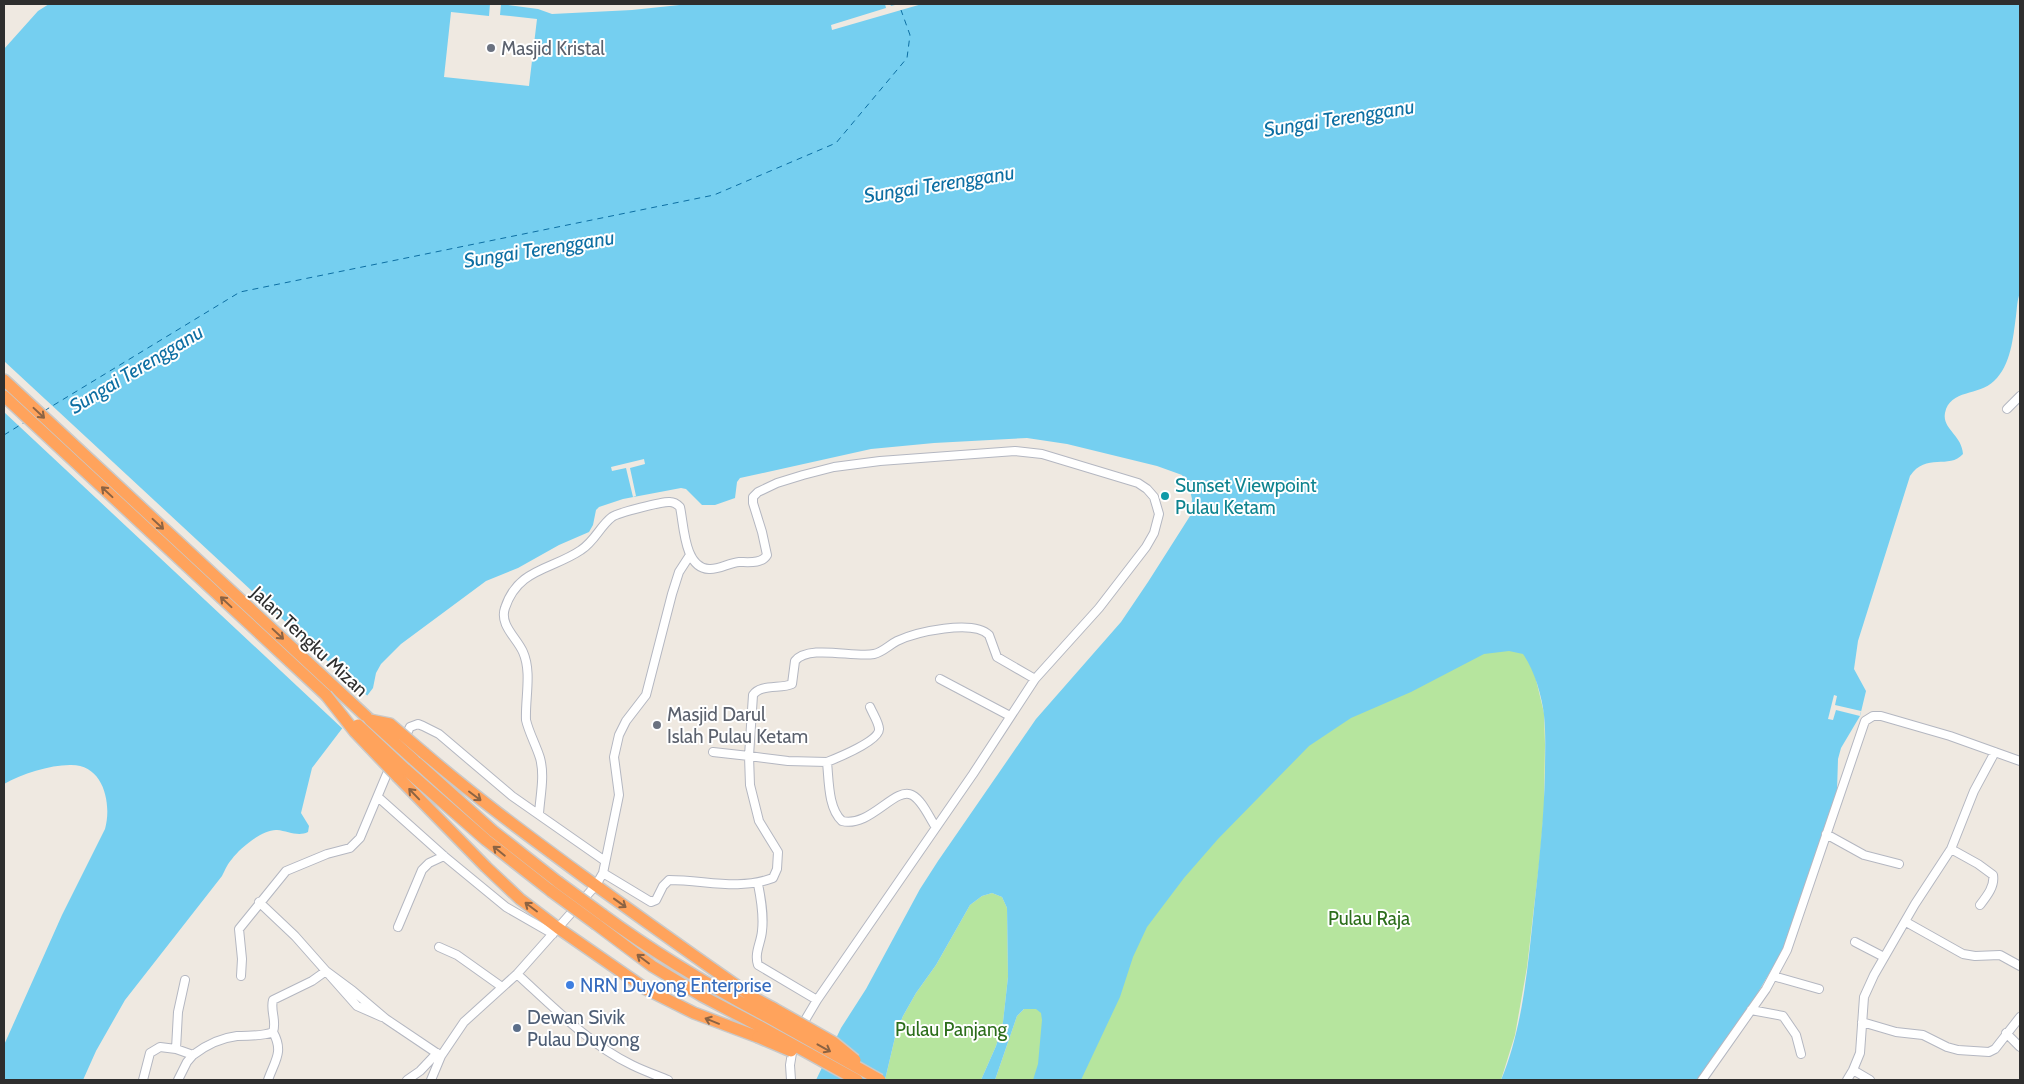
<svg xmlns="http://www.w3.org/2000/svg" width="2024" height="1084" font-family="Cabin,sans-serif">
	<rect width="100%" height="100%" fill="#efe9e1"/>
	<path fill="#b6e59e" d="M1502 537 1544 713 1545 744 1544 809 1540 856 1527 967 1515 1035 1501 1080H995L1017 1016Z
		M992 893 1002 897 1007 908 1008 977 1003 1022 996 1046 981 1080H885L896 1033 903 1016 916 993 936 965 970 905 982 896Z"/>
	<path fill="#75cff0" d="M49 4H500L538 9 552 14 632 10 689 4H2020V293C2017 300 2017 309 2016 316 2013 338 2011 365 1994 381 1979 396 1950 389 1945 413 1942 429 1962 435 1963 454 1949 470 1926 452 1910 476L1858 641 1854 669 1866 691 1860 716 1841 748 1838 759 1837 791 1832 812 1787 943 1750 1006 1699 1080H1501C1523 1028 1528 964 1534 909 1539 863 1544 818 1545 772 1545 753 1546 734 1544 715 1542 696 1534 669 1523 654L1509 651 1484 654 1411 692 1351 718 1309 746 1218 839 1184 878 1147 927 1133 957 1120 997 1081 1080H1033L1038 1064 1042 1020 1041 1013 1036 1009H1024L1017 1016 995 1080H981L996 1046 1003 1022 1008 977 1007 908 1002 897 992 893 982 896 970 905 936 965 916 993 903 1016 896 1033 885 1080H816L841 1028 866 989 920 889 938 861 1036 719 1121 622 1148 582 1190 516 1192 499 1189 486 1182 475 1157 466 1067 444 1027 438 934 443 871 449 740 478 737 482 735 498 715 505H702L686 489 681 488 623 499 599 507 596 510 593 525 589 532 559 545 518 568 486 581 401 644 381 664 376 673 373 688 312 768 301 813 309 826 308 832C298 837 288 831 277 830 263 829 240 848 232 859 228 863 225 870 222 876L125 1000 96 1051 83 1080H4V1045L62 915 105 829C112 804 104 764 70 765 49 765 22 774 4 784V49L38 11Z"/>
	<path fill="#efe9e1" d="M490 4H501L500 15 537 19 529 86 444 77 451 12 489 16Z
		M885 4H890L891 6 899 4H922L832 30 831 25 886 8Z
		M4 361 347 679 369 697 344 730 4 412Z
		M644 459 645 464 630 468 636 496 633 497 626 468 612 471 611 467Z
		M1834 695 1837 696 1835 705 1861 711 1860 716 1836 710 1833 720 1828 719Z"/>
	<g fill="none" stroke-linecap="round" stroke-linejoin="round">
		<path stroke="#0d6fa3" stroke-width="1" stroke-dasharray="6 5" stroke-linecap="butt" d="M44 411 240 292 714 195 836 143 907 58 910 35 901 10
			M4 435 25 422"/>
		<g stroke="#b4b7c1" stroke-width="10">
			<path id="minor" d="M2007 409 2020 396
				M940 679 1010 716
				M870 707C873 714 879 723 879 729 880 741 837 758 827 762 829 781 828 808 842 821 870 828 895 786 912 795 922 800 929 817 935 826
				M713 752 749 756 753 695C760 684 781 689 792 684L795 661C809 644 854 658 874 654 883 652 889 645 897 641 916 632 973 619 989 635L997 657 1035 679
				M378 797 444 856 506 907 553 934
				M539 814C540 796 545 776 540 758 536 745 529 733 526 720 525 698 532 672 523 652 517 638 499 625 505 608 518 568 552 570 581 550 595 541 600 526 612 517 617 513 664 501 670 502 674 502 677 504 680 507 684 525 684 568 709 569 718 570 729 563 739 562 748 562 762 564 767 555L762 532 753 503V497L758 492 777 483 803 475 834 467 880 461 1015 451 1042 454 1138 483 1147 489 1154 497 1159 514 1154 533 1146 547 1099 608 1035 679 973 774 817 1000 801 1027
				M1826 834 1864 855 1899 864
				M1951 849 1978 864 1993 875C1995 886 1987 896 1980 905
				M603 873 651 902 656 900 663 886 669 880C706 880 737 891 773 878L777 869 778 852 759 821 750 785 749 756 788 761 827 762
				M758 884C761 899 764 915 762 931 761 943 754 953 758 965L817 1000
				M259 902 295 936 326 971 353 991 386 1019 441 1056
				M1906 922 1963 954 1975 956 2000 955 2020 966
				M398 927 422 870 429 863 444 856
				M1855 942 1884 957
				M439 947 457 955 502 987
				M517 974C551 1005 590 1045 632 1065 644 1071 656 1075 668 1080
				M241 976 242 959 239 929 286 871 327 854 350 848 360 838 386 776 410 727 418 724 423 726 439 734 512 796 605 861
				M1773 976 1819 989
				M1751 1010 1783 1016 1796 1035 1801 1054
				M1862 1022 1896 1032 1923 1035 1947 1047 1958 1050 1989 1052 1995 1049 2020 1017
				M2006 1033 2020 1047
				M193 1055C206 1045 220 1038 237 1036 249 1035 261 1037 273 1032
				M1853 1070 1870 1080
				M143 1080 150 1053 160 1047 176 1049
				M178 1080 187 1062 193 1055 176 1049 178 1012 185 980
				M268 1080C275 1060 284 1052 273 1032 277 1021 270 1011 273 1000L312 981 326 971 357 1006 382 1017
				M407 1080 420 1071 437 1053
				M431 1080 441 1056 464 1022 517 974 596 885 603 873 619 795 614 757 619 735 626 721 646 695 672 594 679 572 690 555
				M791 1080 790 1065 793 1047
				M1702 1080 1766 989 1787 950 1865 721 1873 716H1881L1950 736 2020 761
				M1847 1080 1853 1070 1860 1053 1864 997 1874 975 1915 904 1951 849 1974 791 1995 752"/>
		</g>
		<g stroke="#c9c9c9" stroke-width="14">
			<path id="highway" d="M4 380 370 720
				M4 396 326 695
				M424 753C474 796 527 835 580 874 638 916 696 958 756 999L773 1008
				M414 760 493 831 558 882
				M405 769 486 840 551 891
				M398 777 486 867 520 899 558 928 646 989 694 1013 758 1037
				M603 915C656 954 708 985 766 1016
				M596 924 652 966 702 996 761 1027"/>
		</g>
		<use href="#minor" stroke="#fff" stroke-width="8"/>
		<use href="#highway" stroke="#ffa35c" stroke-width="11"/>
		<g stroke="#c9c9c9" stroke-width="14" stroke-linecap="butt">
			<path id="highway-bridge" d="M326 695 355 732 398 777
				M370 720 390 724 424 753
				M370 720 414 760
				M358 725 405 769
				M558 882 603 915
				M551 891 596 924
				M773 1008 833 1042 855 1060
				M766 1016 880 1080
				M761 1027 857 1080
				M758 1037 791 1051"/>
		</g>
		<use href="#highway-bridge" stroke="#ffa35c" stroke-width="11"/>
	</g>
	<defs><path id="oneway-shaft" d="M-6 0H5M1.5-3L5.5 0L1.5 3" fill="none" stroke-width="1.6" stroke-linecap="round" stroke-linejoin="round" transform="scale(1.25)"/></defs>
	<g stroke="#8c6343">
		<use href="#oneway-shaft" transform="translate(39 413) rotate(43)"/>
		<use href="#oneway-shaft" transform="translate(107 492) rotate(-137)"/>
		<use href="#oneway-shaft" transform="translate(158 524) rotate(43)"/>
		<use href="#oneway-shaft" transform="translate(226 602) rotate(-137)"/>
		<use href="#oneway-shaft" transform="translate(278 634) rotate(43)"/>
		<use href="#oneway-shaft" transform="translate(414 794) rotate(-134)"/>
		<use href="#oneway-shaft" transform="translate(475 796) rotate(37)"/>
		<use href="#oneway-shaft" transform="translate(499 851) rotate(-141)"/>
		<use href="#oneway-shaft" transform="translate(620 903) rotate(36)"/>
		<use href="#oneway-shaft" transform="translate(531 907) rotate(-143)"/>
		<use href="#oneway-shaft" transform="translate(643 959) rotate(-143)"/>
		<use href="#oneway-shaft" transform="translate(712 1021) rotate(-158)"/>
		<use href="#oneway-shaft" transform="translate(824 1048) rotate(29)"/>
	</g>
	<g fill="#6b7280" stroke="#fff" stroke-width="2">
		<circle cx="491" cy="48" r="5"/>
		<circle cx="657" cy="725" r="5"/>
	</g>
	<circle fill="#0f9aa8" stroke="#fff" stroke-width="2" cx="1165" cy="496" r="5"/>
	<circle fill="#3f7fe0" stroke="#fff" stroke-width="2" cx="570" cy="985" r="5"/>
	<circle fill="#5c6f8a" stroke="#fff" stroke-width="2" cx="517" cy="1028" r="5"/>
	<g text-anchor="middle" stroke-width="4" stroke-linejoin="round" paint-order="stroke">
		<g font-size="19" fill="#5b616d" stroke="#fff" text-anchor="start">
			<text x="501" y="55">Masjid Kristal</text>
			<text x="667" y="721">Masjid Darul<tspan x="667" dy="22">Islah Pulau Ketam</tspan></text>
		</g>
		<g font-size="19" fill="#0d838f" stroke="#fff" text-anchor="start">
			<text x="1175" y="492">Sunset Viewpoint<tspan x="1175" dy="22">Pulau Ketam</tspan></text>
		</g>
		<g font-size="19" fill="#2e2e2e" stroke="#fff">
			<text transform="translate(310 641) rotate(43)" y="7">Jalan Tengku Mizan</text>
		</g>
		<g font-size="19" fill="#2c6e1b" stroke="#fff">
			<text x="1369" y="925">Pulau Raja</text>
			<text x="951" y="1036">Pulau Panjang</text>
		</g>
		<g font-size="19" fill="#366cbe" stroke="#fff" text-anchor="start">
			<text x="580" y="992">NRN Duyong Enterprise</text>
		</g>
		<g font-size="19" fill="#4e5e75" stroke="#fff" text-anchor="start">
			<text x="527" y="1024">Dewan Sivik<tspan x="527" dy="22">Pulau Duyong</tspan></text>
		</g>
		<g font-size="20" font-style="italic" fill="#0d6fa3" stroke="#fff">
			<text transform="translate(1339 118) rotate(-9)" y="7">Sungai Terengganu</text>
			<text transform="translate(939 184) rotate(-9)" y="7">Sungai Terengganu</text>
			<text transform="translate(539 249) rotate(-9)" y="7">Sungai Terengganu</text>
			<text transform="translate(136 369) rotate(-31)" y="7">Sungai Terengganu</text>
		</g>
	</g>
	<rect width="2024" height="1084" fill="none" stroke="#2e2e2e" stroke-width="10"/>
</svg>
